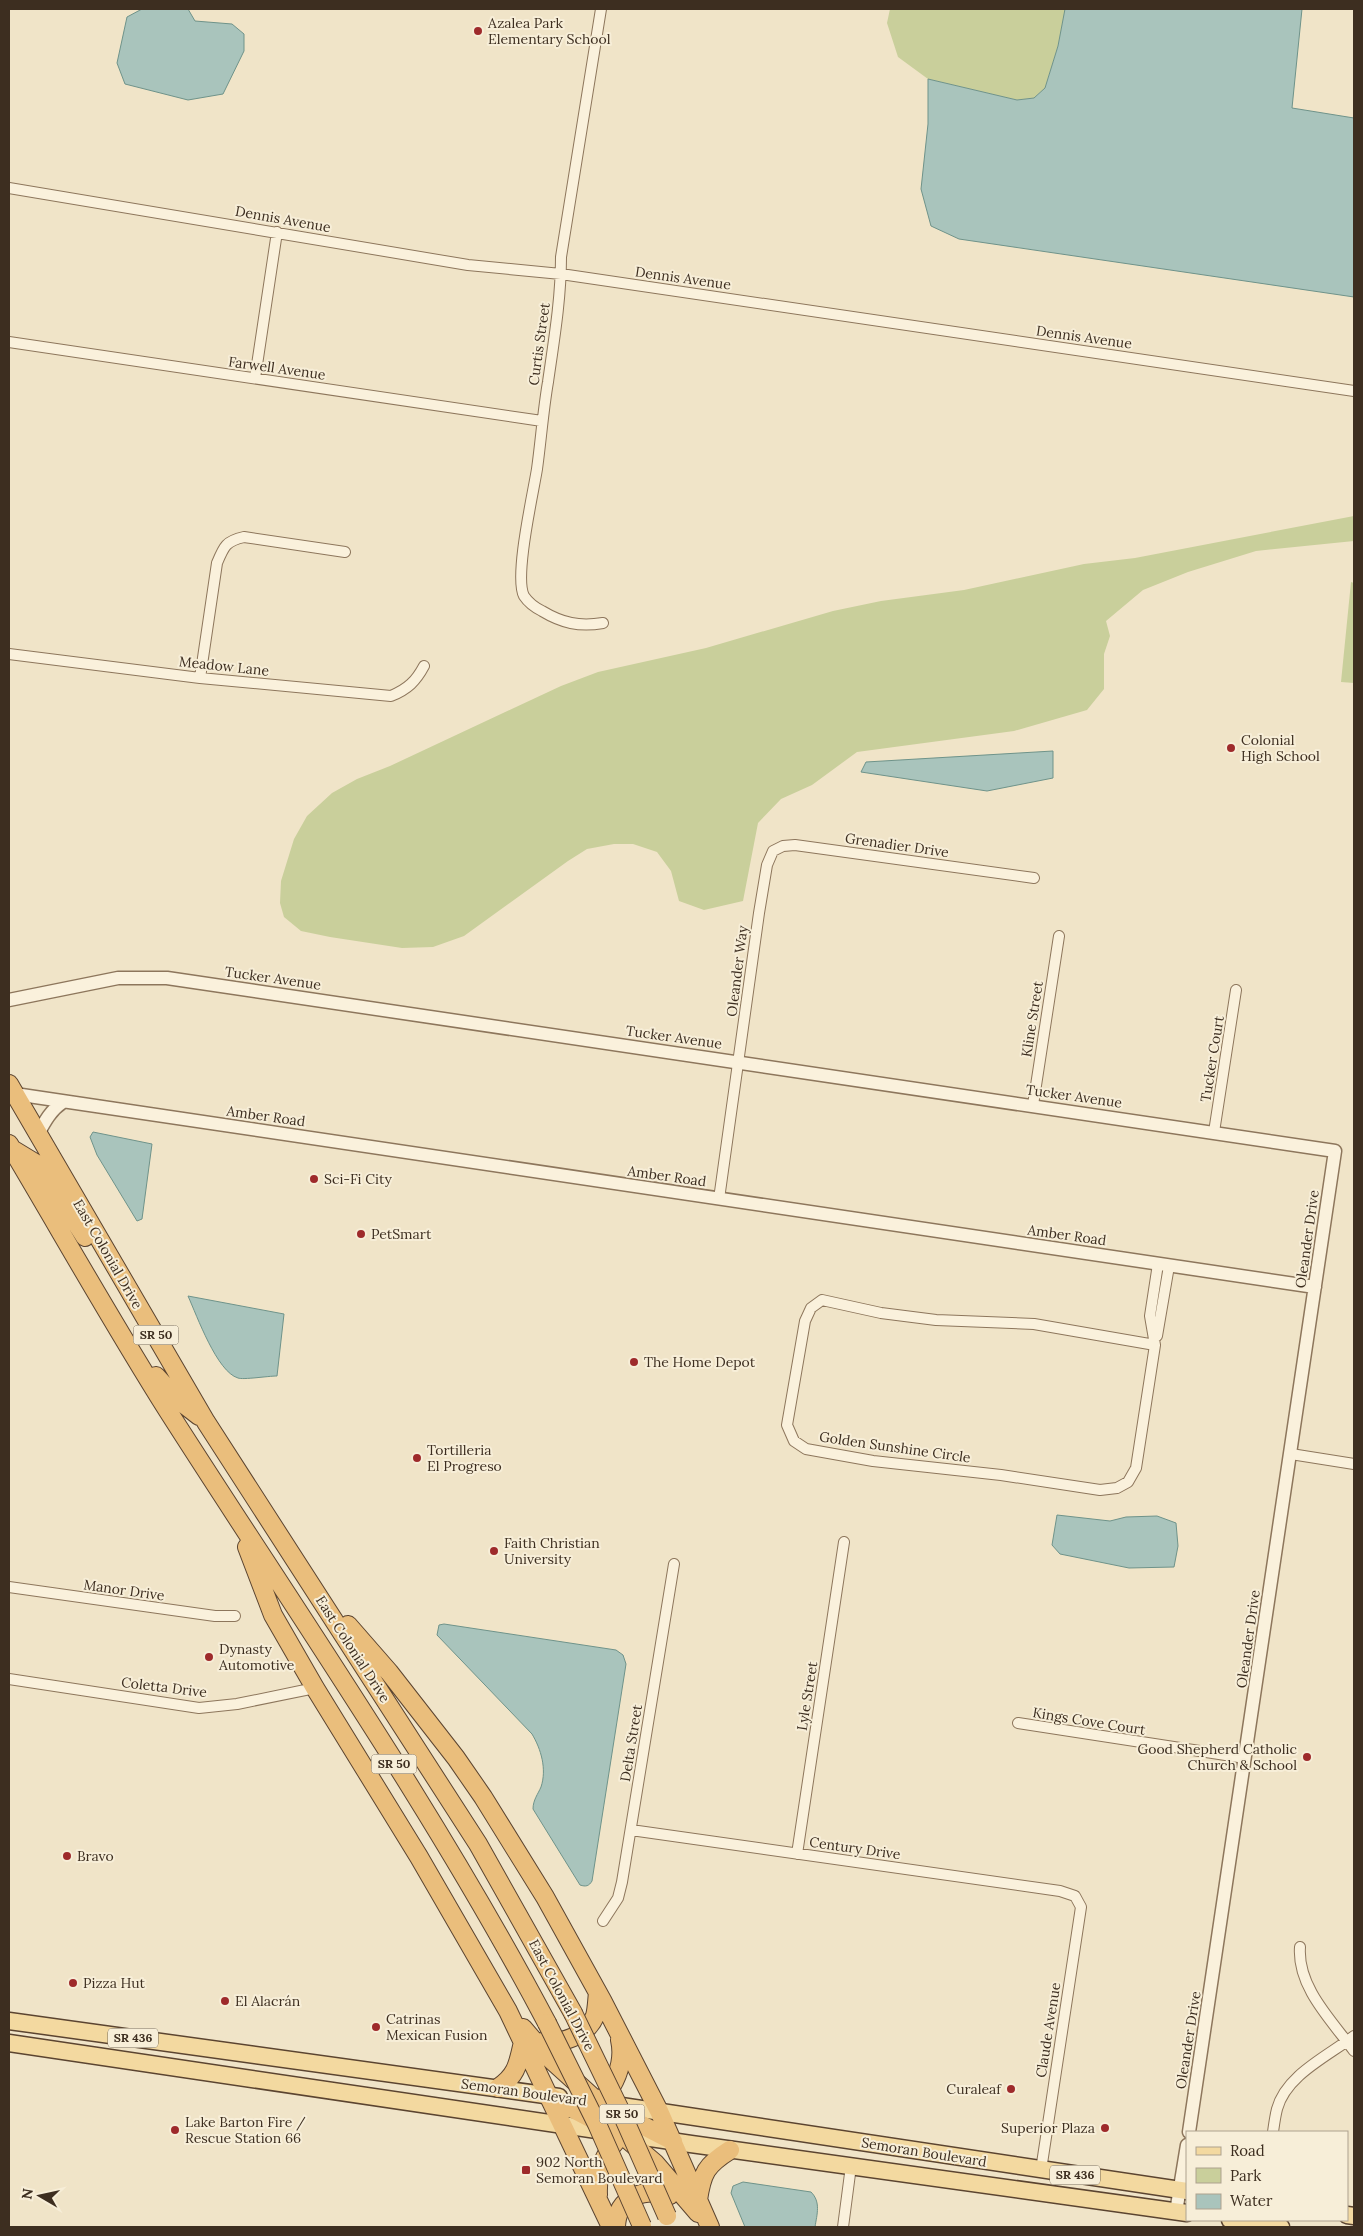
<svg xmlns="http://www.w3.org/2000/svg" width="1363" height="2236" font-family="Lora,serif">
	<rect width="100%" height="100%" fill="#f0e4c8"/>
	<path fill="#c9cf9b" d="M890 9H1065V11L1058 46 1045 88 1034 98 1017 100 928 79 898 57 887 23Z
		M1354 516V541L1256 551 1188 572 1143 590 1106 621 1110 636 1104 654V689L1087 710 1014 731 857 752 812 785 781 799 758 823 743 901 704 910 679 901 671 871 657 852 633 844H614L587 849 568 861 464 936 433 947 402 948 330 937 301 931 284 917 280 903 281 881 294 839 307 816 332 793 357 779 390 766 561 686 598 672 706 648 833 611 881 601 964 590 1084 564 1135 558Z
		M1351 582 1354 583V683L1341 682Z"/>
	<path fill="#a9c4bc" stroke="#6f938a" d="M142 9H188L195 21 232 24 244 34V51L223 94 188 100 125 84 117 63 127 17Z
		M1065 9H1302L1292 108 1354 118V297L959 239 931 226 921 189 928 124V79L1017 100 1034 98 1045 88 1058 46Z
		M1053 751V778L987 791 861 772 866 762Z
		M93 1132 152 1144 142 1219 137 1221 97 1155 90 1137Z
		M188 1296 284 1314 277 1376C268 1376 243 1380 238 1378 217 1372 197 1316 188 1296Z
		M1057 1515 1110 1521 1126 1517 1157 1516 1176 1523 1178 1546 1174 1567 1129 1568 1060 1554 1052 1545Z
		M444 1624 616 1650 623 1655 626 1664 592 1881C589 1886 586 1887 580 1885L533 1809C533 1800 538 1794 541 1787 547 1769 541 1749 532 1734L437 1635 439 1625Z
		M743 2182 811 2192C821 2202 817 2214 815 2227H745L731 2193 733 2186Z"/>
	<g fill="none" stroke-linecap="round" stroke-linejoin="round">
		<g stroke="#8d765c" stroke-width="12">
			<path id="minor" d="M601 9 561 257C561 299 554 340 548 382 543 411 541 440 537 469 533 494 514 577 524 596 528 602 536 608 542 611 562 623 579 627 603 623
				M9 188 468 265 561 274 1354 391
				M9 342 542 421
				M255 378 277 232
				M9 654 200 678 391 696C408 689 416 681 424 666
				M200 678 217 563C224 546 226 541 244 537L345 552
				M1033 1105 1059 936
				M1214 1132 1236 990
				M719 1199 759 913 767 865 773 851 783 846 795 845 1034 878
				M822 1300 881 1313 936 1320 1034 1324 1155 1345 1136 1468 1128 1482 1117 1488 1100 1490 1001 1475 873 1461 806 1449 794 1441 787 1425 805 1321 811 1308Z
				M1157 1336 1169 1266
				M1155 1345 1150 1316 1158 1264
				M1291 1454 1354 1464
				M9 1587 215 1616H235
				M9 1679 199 1708 237 1704 315 1688
				M1018 1723 1245 1758
				M631 1830 1060 1891 1075 1896 1081 1907 1041 2170
				M797 1854 844 1542
				M603 1921 618 1898 622 1882 674 1564
				M1300 1947C1297 1987 1332 2021 1354 2051
				M1273 2132C1274 2125 1275 2117 1277 2109 1286 2075 1328 2056 1354 2036
				M843 2227 851 2166"/>
		</g>
		<g stroke="#8d765c" stroke-width="15">
			<path id="tertiary" d="M9 1000 118 978H167L1335 1151 1189 2132
				M15 1094 1315 1287
				M38 1134C45 1121 51 1110 63 1102
				M1176 2212 1187 2145"/>
		</g>
		<g stroke="#5b4430" stroke-width="19">
			<path id="primary" d="M9 2021 559 2097
				M9 2043 691 2144 1187 2213
				M608 2104 1187 2191
				M1347 2215 1354 2216
				M1230 2220 1281 2227"/>
		</g>
		<g stroke="#5b4430" stroke-width="20">
			<path id="trunk" d="M9 1084 206 1422 478 1844 573 2013
				M9 1144C62 1233 113 1324 168 1411 297 1613 435 1811 547 2023
				M12 1149 40 1166 85 1237
				M156 1376 177 1399 199 1416
				M247 1547 273 1615 315 1688 419 1857 508 2011 611 2227
				M348 1625 389 1672 456 1758 483 1797 545 1897 602 2000 659 2111 710 2227
				M523 2028 546 2055 599 2103 673 2141
				M542 2042C562 2044 587 2036 595 2016 597 2009 597 2000 598 1993
				M498 2088C517 2075 518 2064 523 2042
				M548 2096 621 2134 655 2163 698 2213
				M603 2099C616 2082 625 2062 620 2040
				M598 2195C597 2174 602 2157 616 2141
				M698 2200C702 2173 706 2165 730 2150
				M616 2227C617 2196 644 2188 670 2195"/>
		</g>
		<use href="#minor" stroke="#faf1dc" stroke-width="10"/>
		<use href="#tertiary" stroke="#faf1dc" stroke-width="12"/>
		<use href="#primary" stroke="#f3d9a0" stroke-width="16"/>
		<use href="#trunk" stroke="#eabe7c" stroke-width="18"/>
		<g stroke="#5b4430" stroke-width="20" stroke-linecap="butt">
			<path id="trunk-bridge" d="M573 2013 622 2114 667 2216
				M547 2023 597 2124 642 2226"/>
		</g>
		<use href="#trunk-bridge" stroke="#eabe7c" stroke-width="18"/>
	</g>
	<g fill="#9e2a2b" stroke="#f7eed8" stroke-width="2">
		<circle cx="478" cy="31" r="5"/>
		<circle cx="1231" cy="748" r="5"/>
		<circle cx="314" cy="1179" r="5"/>
		<circle cx="361" cy="1234" r="5"/>
		<circle cx="634" cy="1362" r="5"/>
		<circle cx="417" cy="1458" r="5"/>
		<circle cx="494" cy="1551" r="5"/>
		<circle cx="209" cy="1657" r="5"/>
		<circle cx="1307" cy="1757" r="5"/>
		<circle cx="67" cy="1856" r="5"/>
		<circle cx="73" cy="1983" r="5"/>
		<circle cx="225" cy="2001" r="5"/>
		<circle cx="376" cy="2027" r="5"/>
		<circle cx="1011" cy="2089" r="5"/>
		<circle cx="1105" cy="2128" r="5"/>
		<circle cx="175" cy="2130" r="5"/>
		<rect x="521" y="2165" width="10" height="10" rx="2.5"/>
	</g>
	<g text-anchor="middle" stroke-width="4" stroke-linejoin="round" paint-order="stroke">
		<g fill="#f7eed8" stroke="#756857" stroke-width="1">
			<rect x="133.5" y="1325.5" width="45" height="19" rx="4"/>
			<rect x="371.5" y="1754.5" width="45" height="19" rx="4"/>
			<rect x="108" y="2028.5" width="50" height="19" rx="4"/>
			<rect x="599.5" y="2104.5" width="45" height="19" rx="4"/>
			<rect x="1050" y="2165.5" width="50" height="19" rx="4"/>
		</g>
		<g font-size="12" font-weight="bold" fill="#3d2e20">
			<text x="156" y="1339">SR 50</text>
			<text x="394" y="1768">SR 50</text>
			<text x="133" y="2042">SR 436</text>
			<text x="622" y="2118">SR 50</text>
			<text x="1075" y="2179">SR 436</text>
		</g>
		<g font-size="14" fill="#3d2e20" stroke="#f7eed8" text-anchor="start">
			<text x="488" y="28">Azalea Park<tspan x="488" dy="16">Elementary School</tspan></text>
			<text x="1241" y="745">Colonial<tspan x="1241" dy="16">High School</tspan></text>
			<text x="324" y="1184">Sci-Fi City</text>
			<text x="371" y="1239">PetSmart</text>
			<text x="644" y="1367">The Home Depot</text>
			<text x="427" y="1455">Tortilleria<tspan x="427" dy="16">El Progreso</tspan></text>
			<text x="504" y="1548">Faith Christian<tspan x="504" dy="16">University</tspan></text>
			<text x="219" y="1654">Dynasty<tspan x="219" dy="16">Automotive</tspan></text>
			<text x="1297" y="1754" text-anchor="end">Good Shepherd Catholic<tspan x="1297" dy="16">Church &amp; School</tspan></text>
			<text x="77" y="1861">Bravo</text>
			<text x="83" y="1988">Pizza Hut</text>
			<text x="235" y="2006">El Alacrán</text>
			<text x="386" y="2024">Catrinas<tspan x="386" dy="16">Mexican Fusion</tspan></text>
			<text x="1001" y="2094" text-anchor="end">Curaleaf</text>
			<text x="185" y="2127">Lake Barton Fire /<tspan x="185" dy="16">Rescue Station 66</tspan></text>
			<text x="1095" y="2133" text-anchor="end">Superior Plaza</text>
			<text x="536" y="2167">902 North<tspan x="536" dy="16">Semoran Boulevard</tspan></text>
		</g>
		<g font-size="14" fill="#3d2e20" stroke="#f7eed8">
			<text transform="translate(283 219) rotate(10)" y="5">Dennis Avenue</text>
			<text transform="translate(683 278) rotate(8)" y="5">Dennis Avenue</text>
			<text transform="translate(1084 337) rotate(8)" y="5">Dennis Avenue</text>
			<text transform="translate(539 344) rotate(-82)" y="5">Curtis Street</text>
			<text transform="translate(277 368) rotate(8)" y="5">Farwell Avenue</text>
			<text transform="translate(224 666) rotate(6)" y="5">Meadow Lane</text>
			<text transform="translate(897 845) rotate(8)" y="5">Grenadier Drive</text>
			<text transform="translate(737 971) rotate(-83)" y="5">Oleander Way</text>
			<text transform="translate(273 978) rotate(8)" y="5">Tucker Avenue</text>
			<text transform="translate(1032 1019) rotate(-81)" y="5">Kline Street</text>
			<text transform="translate(674 1037) rotate(8)" y="5">Tucker Avenue</text>
			<text transform="translate(1212 1059) rotate(-81)" y="5">Tucker Court</text>
			<text transform="translate(1074 1096) rotate(8)" y="5">Tucker Avenue</text>
			<text transform="translate(266 1116) rotate(8)" y="5">Amber Road</text>
			<text transform="translate(667 1176) rotate(8)" y="5">Amber Road</text>
			<text transform="translate(1067 1235) rotate(8)" y="5">Amber Road</text>
			<text transform="translate(1307 1239) rotate(-82)" y="5">Oleander Drive</text>
			<text transform="translate(108 1254) rotate(60)" y="5">East Colonial Drive</text>
			<text transform="translate(895 1447) rotate(8)" y="5">Golden Sunshine Circle</text>
			<text transform="translate(124 1590) rotate(8)" y="5">Manor Drive</text>
			<text transform="translate(1248 1639) rotate(-82)" y="5">Oleander Drive</text>
			<text transform="translate(353 1649) rotate(57)" y="5">East Colonial Drive</text>
			<text transform="translate(164 1687) rotate(7)" y="5">Coletta Drive</text>
			<text transform="translate(807 1696) rotate(-81)" y="5">Lyle Street</text>
			<text transform="translate(1089 1721) rotate(9)" y="5">Kings Cove Court</text>
			<text transform="translate(631 1743) rotate(-81)" y="5">Delta Street</text>
			<text transform="translate(855 1848) rotate(8)" y="5">Century Drive</text>
			<text transform="translate(562 1995) rotate(62)" y="5">East Colonial Drive</text>
			<text transform="translate(1048 2030) rotate(-81)" y="5">Claude Avenue</text>
			<text transform="translate(1188 2040) rotate(-81)" y="5">Oleander Drive</text>
			<text transform="translate(524 2092) rotate(8)" y="5">Semoran Boulevard</text>
			<text transform="translate(924 2152) rotate(9)" y="5">Semoran Boulevard</text>
		</g>
	</g>
	<rect width="1363" height="2236" fill="none" stroke="#3d2e20" stroke-width="20"/>
	<rect x="1186" y="2131" width="162" height="90" fill="#f7eed8" stroke="#ada18e"/>
	<rect x="1196" y="2147" width="25" height="8" fill="#f3d9a0" stroke="#ada18e"/>
	<text x="1230" y="2156" font-size="15" fill="#3d2e20">Road</text>
	<rect x="1196" y="2168" width="25" height="15" fill="#c9cf9b" stroke="#ada18e"/>
	<text x="1230" y="2181" font-size="15" fill="#3d2e20">Park</text>
	<rect x="1196" y="2194" width="25" height="15" fill="#a9c4bc" stroke="#ada18e"/>
	<text x="1230" y="2206" font-size="15" fill="#3d2e20">Water</text>
	<g transform="translate(40 2196) rotate(279)" stroke="#f7eed8" stroke-width="4" paint-order="stroke">
	<path d="M0-4L9 19L0 12L-9 19Z" fill="#3d2e20"/>
	<text y="-8" font-size="14" font-weight="bold" text-anchor="middle" fill="#3d2e20">N</text>
	</g>
</svg>
